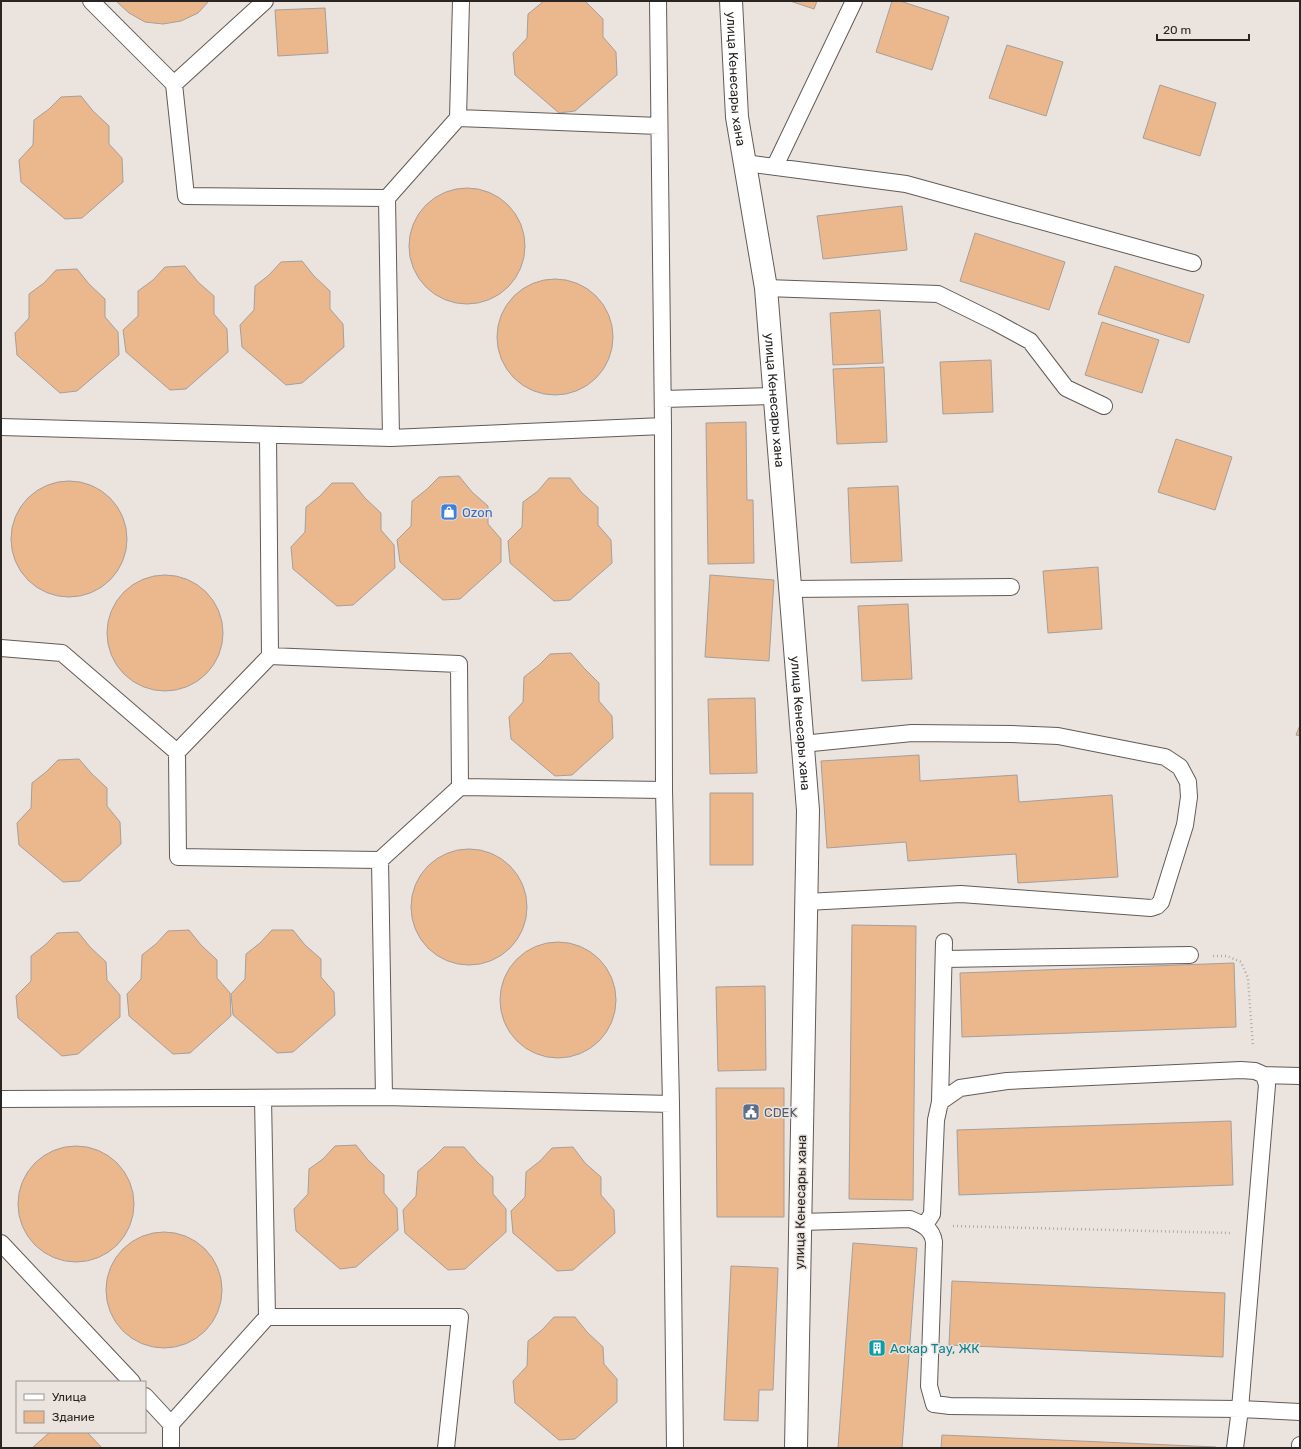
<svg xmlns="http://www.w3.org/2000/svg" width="1301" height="1449" font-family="Rubik,sans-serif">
	<rect width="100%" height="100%" fill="#eae3de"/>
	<path fill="#ebb78d" stroke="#a69f9a" d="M116 1H209L198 13 181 21 163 24 145 22 129 13Z
		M544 1H585L603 19V37L616 52 617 75 575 111 559 113 515 75 513 53 527 38 528 14Z
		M790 1H817L814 9Z
		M892 1H900L949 17 932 70 876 52Z
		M325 8 328 53 278 56 275 10Z
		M1007 45 1063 62 1046 116 989 98Z
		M1160 85 1216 103 1200 156 1143 138Z
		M81 96 93 111 109 126V144L122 158 123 182 82 218 65 219 21 182 19 160 33 145 34 120 49 109 61 97Z
		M409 246a58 58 0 1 1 116 0a58 58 0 1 1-116 0Z
		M902 206 907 250 823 259 817 216Z
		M975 233 1065 262 1049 310 960 281Z
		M302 261 314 276 330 291V309L343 324 344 347 302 383 286 385 242 347 240 325 254 310 255 286 269 275 281 262Z
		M185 266 198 282 214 296V314L227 329 228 352 186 389 170 390 126 352 123 330 138 316V291L153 280 165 267Z
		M1115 266 1204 295 1189 343 1098 314Z
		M77 269 89 284 105 299V317L118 332 119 355 77 391 60 393 17 355 15 333 29 318V294L44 283 56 270Z
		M497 337a58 58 0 1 1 116 0a58 58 0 1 1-116 0Z
		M880 310 883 363 833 365 830 313Z
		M1102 322 1159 340 1142 393 1085 375Z
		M991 360 993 412 943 414 940 362Z
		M884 367 887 442 837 444 833 369Z
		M746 422 747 500H753L754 563 708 564 706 423Z
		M1176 439 1232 457 1215 510 1158 492Z
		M459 476 472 492 488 506V524L501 539V562L460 599 443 600 400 562 397 540 411 526 412 501 426 490 439 477Z
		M549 478H570L582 493 598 507V525L611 540 612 563 570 600 554 601 510 563 508 541 522 527 523 502 538 491Z
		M11 539a58 58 0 1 1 116 0a58 58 0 1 1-116 0Z
		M332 483H353L365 498 381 513V530L394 545 395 568 353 605 337 606 293 569 291 547 305 532 306 507 320 496Z
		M898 486 902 561 851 563 848 488Z
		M1098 567 1102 629 1048 633 1043 571Z
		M107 633a58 58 0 1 1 116 0a58 58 0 1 1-116 0Z
		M710 575 774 580 769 661 705 657Z
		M908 604 912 679 862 681 858 606Z
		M571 653 584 668 599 683V701L612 716 613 738 572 775 555 776 511 739 509 717 523 702 524 677 538 666 550 654Z
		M755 698 757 773 710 774 708 699Z
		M1300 725V736L1296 735Z
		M919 755 920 781 1017 775 1019 802 1112 795 1118 877 1018 883 1016 854 908 861 906 842 827 848 821 761Z
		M79 759 92 774 107 788V806L120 822 121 844 80 881 63 882 19 845 17 823 31 808 32 783 46 772 58 760Z
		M710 793H753V865H710Z
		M411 907a58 58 0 1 1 116 0a58 58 0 1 1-116 0Z
		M852 925 916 926 913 1200 849 1199Z
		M189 930 201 945 217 960V978L230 993 231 1016 190 1053 173 1054 129 1016 127 994 141 979 142 955 156 944 168 931Z
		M272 930H293L305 945 321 959V977L334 992 335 1015 293 1052 277 1053 233 1015 231 994 245 979 246 954 260 943Z
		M78 932 90 947 106 962 107 980 120 995V1017L78 1054 62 1056 18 1018 16 996 31 981V956L45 945 57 933Z
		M500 1000a58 58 0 1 1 116 0a58 58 0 1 1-116 0Z
		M1234 963 1236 1027 962 1037 960 973Z
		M765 986 766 1070 718 1071 716 987Z
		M716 1088H784V1217H717Z
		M1231 1121 1233 1185 959 1195 957 1130Z
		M356 1145 368 1160 384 1175V1193L397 1208 398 1230 356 1267 340 1269 296 1231 294 1209 308 1194 309 1169 323 1159 335 1146Z
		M18 1204a58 58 0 1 1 116 0a58 58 0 1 1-116 0Z
		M444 1147H464L477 1162 493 1177V1194L506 1209V1232L465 1269 448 1270 405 1233 403 1210 416 1196 418 1171 431 1160Z
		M573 1147 585 1163 601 1177V1195L614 1210 615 1233 573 1270 557 1271 513 1233 511 1211 525 1197 526 1172 540 1161 552 1148Z
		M106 1290a58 58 0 1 1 116 0a58 58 0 1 1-116 0Z
		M853 1243 917 1248 902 1448H838Z
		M731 1266 778 1268 773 1390H759L758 1421 724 1420Z
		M952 1281 1225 1293 1223 1357 949 1345Z
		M554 1317H575L587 1332 603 1347 604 1364 617 1379V1402L575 1439 559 1440 515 1403 513 1381 527 1366 528 1341 542 1330Z
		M50 1432H87L102 1448H32Z
		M942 1435 1216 1447V1448H941Z"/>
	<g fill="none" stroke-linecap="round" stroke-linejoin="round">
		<g stroke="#625b57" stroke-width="18">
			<path id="lane" d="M91 1 174 84
				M265 1 174 84 186 196 387 198 458 118 461 1
				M658 1 663 426 664 790 671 1104 675 1448
				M458 118 659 126
				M745 163 906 184 1193 263
				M775 166 854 1
				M387 198 391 438
				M766 288 938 294 995 322 1030 341 1066 388 1104 406
				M663 399 774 396
				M1 427 391 438 663 426
				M268 435 270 656 459 664 460 787 380 860 178 857 177 752 270 656
				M790 589 1011 587
				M1 648 62 653 177 752
				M802 744 912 733 1011 734 1058 736 1165 757 1180 767 1188 782 1189 797 1185 825 1161 902 1157 906 1151 908 961 894 806 902
				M460 787 664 790
				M380 860 384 1097
				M944 959 1190 955
				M1264 1075 1300 1076
				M1 1099 384 1097 671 1104
				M940 1102 944 942
				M800 1222 910 1219C922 1224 932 1228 934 1242L929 1386 934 1404 950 1406 1240 1409 1300 1412
				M925 1225 932 1214 936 1120 940 1102 960 1088 1007 1081 1241 1070 1255 1071 1264 1075 1267 1085 1240 1409 1235 1448
				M1 1243 132 1382
				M267 1317H460L446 1448
				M145 1396 171 1424
				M171 1448V1424L267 1317 263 1098
				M1300 1448V1445"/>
		</g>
		<g stroke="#625b57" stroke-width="24">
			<g id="secondary">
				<path id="s1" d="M731 1 737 117 766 288 808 810 796 1448"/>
			</g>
		</g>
		<path stroke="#b0aaa6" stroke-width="2.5" stroke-dasharray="1 3" stroke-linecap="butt" d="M1213 956H1227L1241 962 1248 978 1253 1047
			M953 1226 1230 1233"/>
		<use href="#lane" stroke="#fff" stroke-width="16"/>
		<use href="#secondary" stroke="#fff" stroke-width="22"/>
	</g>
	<defs>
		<g id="shop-square" transform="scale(0.9)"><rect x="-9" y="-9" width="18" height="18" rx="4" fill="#3f7fe0" stroke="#eae3de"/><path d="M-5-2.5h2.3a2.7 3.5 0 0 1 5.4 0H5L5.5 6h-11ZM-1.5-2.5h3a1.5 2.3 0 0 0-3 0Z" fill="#fff"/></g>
		<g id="civic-square" transform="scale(0.9)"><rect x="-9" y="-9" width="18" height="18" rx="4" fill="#5c6f8a" stroke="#eae3de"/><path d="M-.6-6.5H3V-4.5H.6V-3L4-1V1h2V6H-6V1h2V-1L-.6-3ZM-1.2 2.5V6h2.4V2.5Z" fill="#fff"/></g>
		<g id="building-square" transform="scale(0.9)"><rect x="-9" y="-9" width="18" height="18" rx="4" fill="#0f9aa8" stroke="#eae3de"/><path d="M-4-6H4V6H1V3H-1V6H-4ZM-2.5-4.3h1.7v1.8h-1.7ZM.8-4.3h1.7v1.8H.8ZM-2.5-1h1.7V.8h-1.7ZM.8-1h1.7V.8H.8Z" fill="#fff"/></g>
	</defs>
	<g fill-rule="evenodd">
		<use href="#shop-square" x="449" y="512"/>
		<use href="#civic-square" x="751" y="1112"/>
		<use href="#building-square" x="877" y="1348"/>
	</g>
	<g text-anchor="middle" stroke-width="3" stroke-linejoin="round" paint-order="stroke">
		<g font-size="13" fill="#282523" stroke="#eae3de">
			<text dy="5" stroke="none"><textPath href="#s1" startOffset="78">улица Кенесары хана</textPath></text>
			<text dy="5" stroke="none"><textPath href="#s1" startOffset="402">улица Кенесары хана</textPath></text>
			<text dy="5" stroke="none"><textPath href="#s1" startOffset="726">улица Кенесары хана</textPath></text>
			<text transform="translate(800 1202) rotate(-89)" y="5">улица Кенесары хана</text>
		</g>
		<g font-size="13" fill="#366cbe" stroke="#eae3de" text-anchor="start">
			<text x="462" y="517">Ozon</text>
		</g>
		<g font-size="13" fill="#4e5e75" stroke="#eae3de" text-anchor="start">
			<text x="764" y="1117">CDEK</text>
		</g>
		<g font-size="13" fill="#0d838f" stroke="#eae3de" text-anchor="start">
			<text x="890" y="1353">Аскар Тау, ЖК</text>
		</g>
	</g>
	<rect width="1301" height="1449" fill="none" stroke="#282523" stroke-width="4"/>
	<rect x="16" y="1381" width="130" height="52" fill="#eae3de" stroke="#9c9793"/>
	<rect x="24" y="1394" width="20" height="6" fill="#ffffff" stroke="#9c9793"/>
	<text x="52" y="1401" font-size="12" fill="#282523">Улица</text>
	<rect x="24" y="1411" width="20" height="12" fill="#ebb78d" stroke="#9c9793"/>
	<text x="52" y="1421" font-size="12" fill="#282523">Здание</text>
	<path d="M1157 34v6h92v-6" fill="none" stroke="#282523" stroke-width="2"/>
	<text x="1163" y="34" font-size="12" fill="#282523" stroke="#eae3de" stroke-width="3" paint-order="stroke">20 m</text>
</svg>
